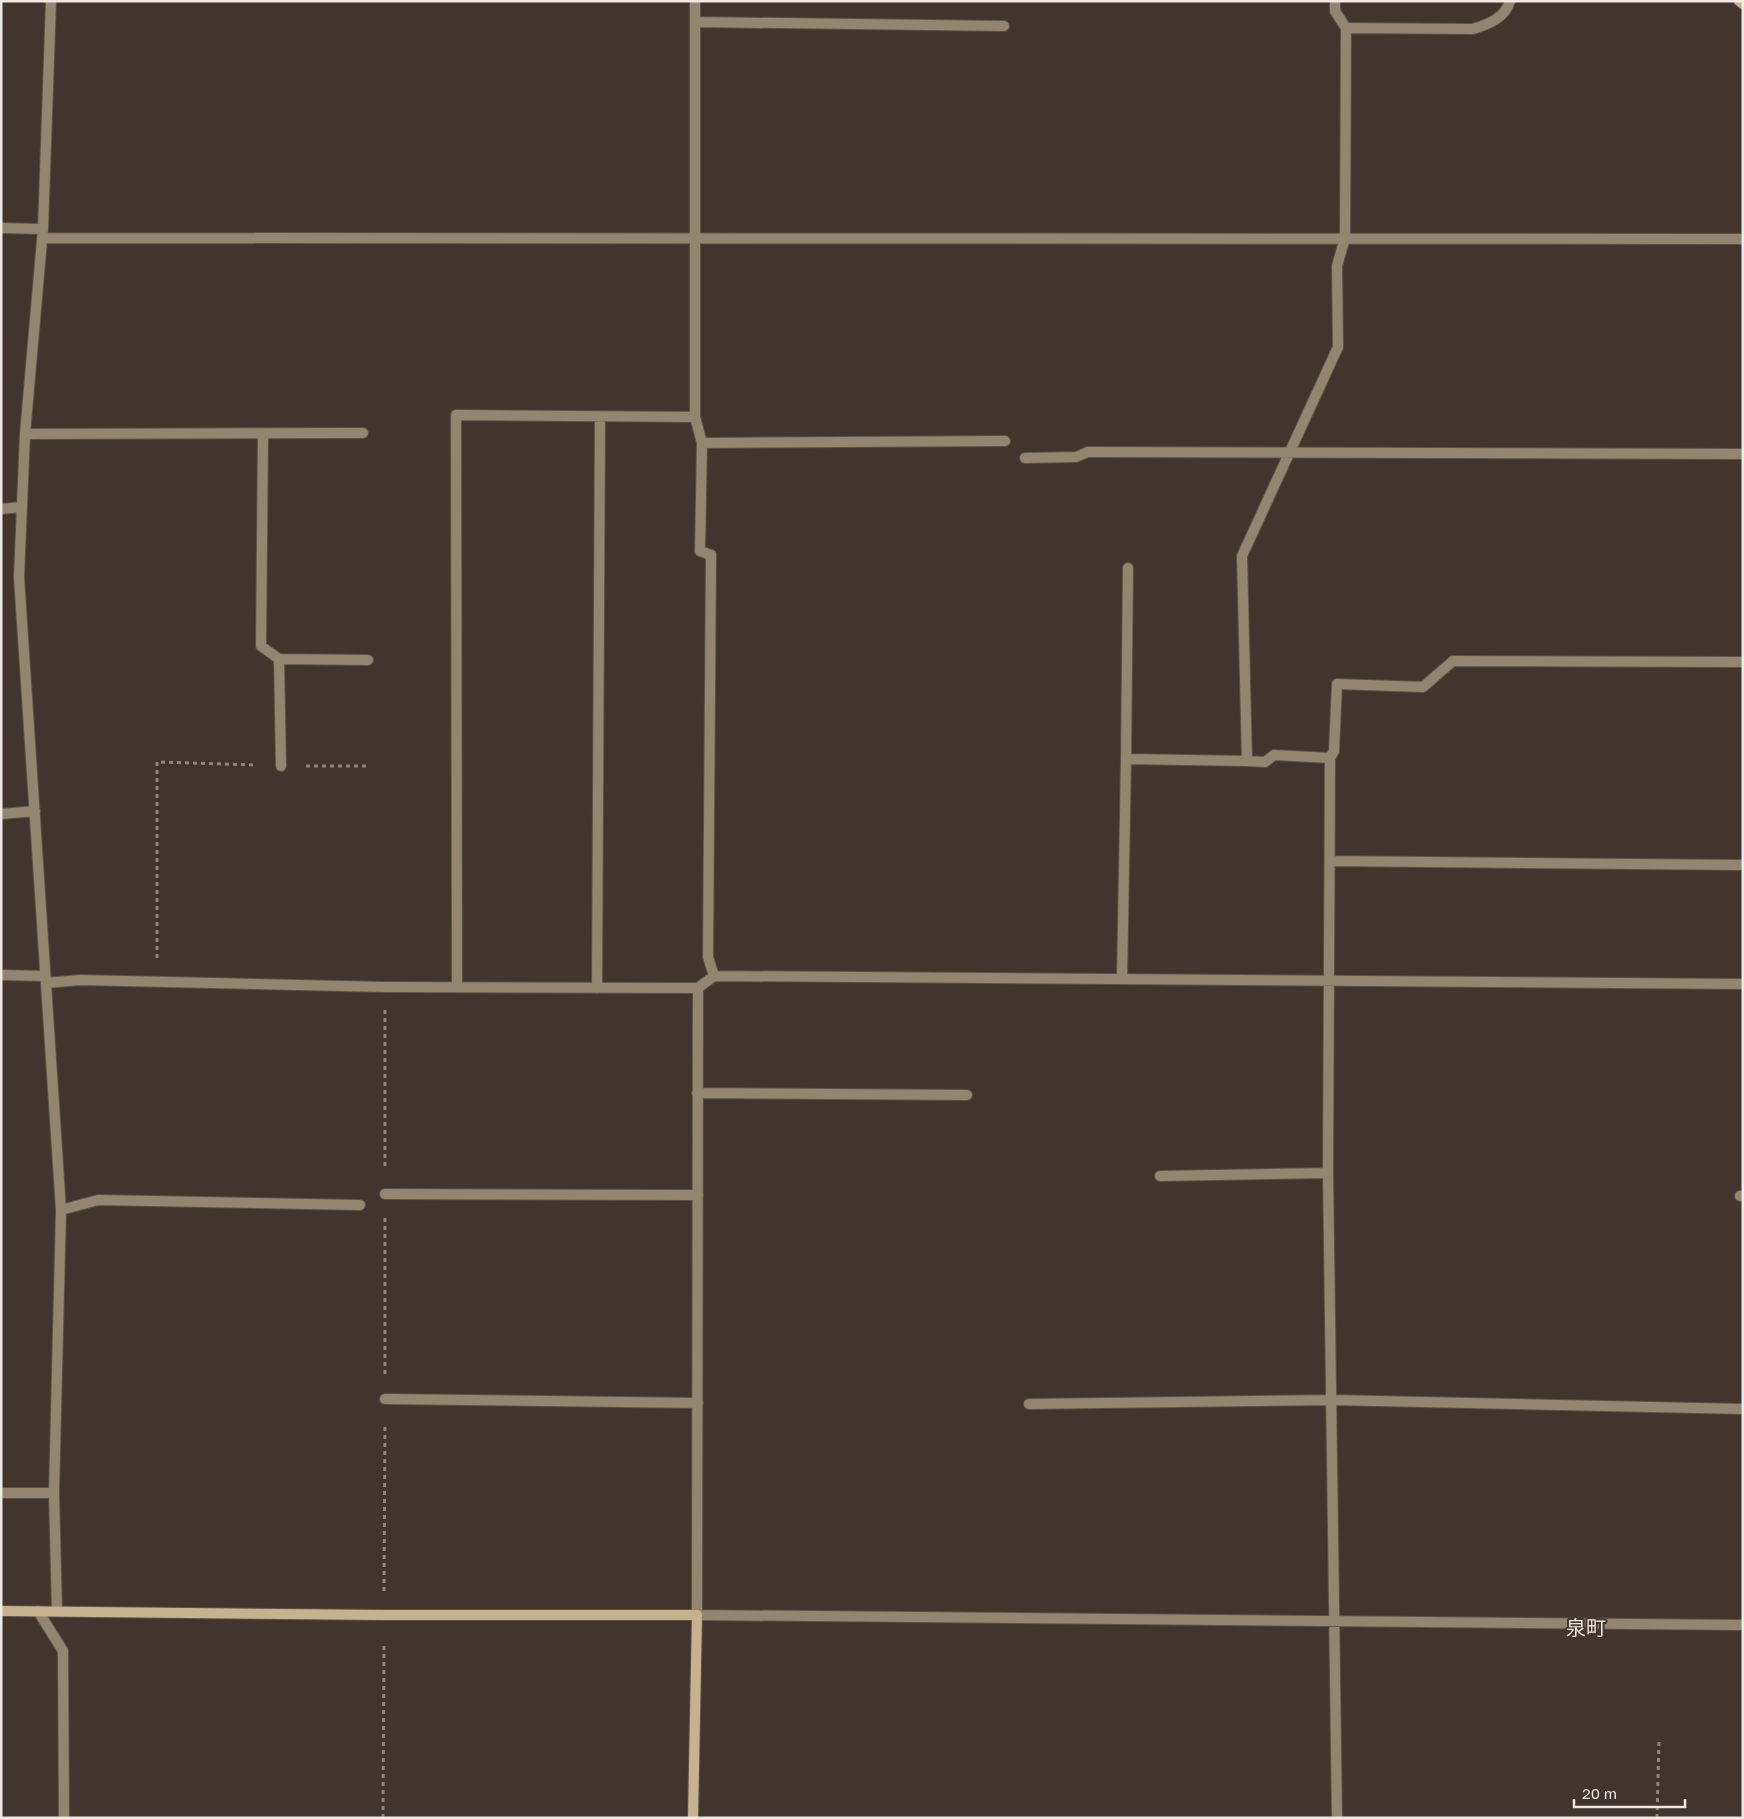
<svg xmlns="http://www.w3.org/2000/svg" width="1744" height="1819" font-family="'Golos Text','Noto Sans JP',sans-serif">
	<rect width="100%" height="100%" fill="#41352d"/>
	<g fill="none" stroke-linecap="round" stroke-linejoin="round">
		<g stroke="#5d524a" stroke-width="12">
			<path id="lane" d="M1335 1V11L1346 28
				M695 417 702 443 700 551 711 555
				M1025 458 1076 457 1088 452"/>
		</g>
		<g stroke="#5d524a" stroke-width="12">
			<path id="street" d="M51 1 43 229 25 434 19 577 61 1210 54 1493 57 1611
				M695 22 1004 26
				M1 228 43 229
				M42 238 1743 239
				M25 434 363 433
				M263 435 261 646 279 659 368 660
				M702 443 1005 441
				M1088 452 1743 454
				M1 509 21 507
				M711 555 708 957 714 976
				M279 659 281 766
				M1330 758 1274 755 1265 762 1247 761 1242 556 1338 347 1337 266 1345 238 1346 28 1473 29C1489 24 1505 18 1510 1
				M1126 759 1128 568
				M1 814 35 811
				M1330 861 1743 865
				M1 975 44 976
				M1122 979 1126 759 1247 761
				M46 983 80 980 385 987 698 988 714 976 1743 984
				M457 987 456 415 695 417V1
				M597 988 600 417
				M698 988 697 1615 1743 1625
				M697 1093 967 1095
				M1160 1176 1328 1173
				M385 1194 698 1195
				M1740 1196H1743
				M61 1210 98 1200 360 1205
				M385 1399 698 1403
				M1029 1404 1332 1400 1743 1409
				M1 1493H54
				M38 1611 63 1651 64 1818
				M1337 1818 1328 1173 1330 758 1334 751 1337 684 1423 687 1453 661 1743 662"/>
		</g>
		<g stroke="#5d524a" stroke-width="12">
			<path id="secondary" d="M1739 1 1743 4
				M1 1611 384 1615H697L693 1818"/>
		</g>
		<path stroke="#918781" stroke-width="3" stroke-dasharray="4 4" stroke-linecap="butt" d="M306 766H369
			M157 958V762L257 765
			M385 1010V1169
			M385 1218V1374
			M384 1591 385 1423
			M383 1818 384 1643
			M1657 1818 1659 1740"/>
		<use href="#lane" stroke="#92866f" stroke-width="10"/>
		<use href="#street" stroke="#92866f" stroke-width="10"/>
		<use href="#secondary" stroke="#c6b28e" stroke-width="10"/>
	</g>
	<g text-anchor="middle" stroke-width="4" stroke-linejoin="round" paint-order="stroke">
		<g font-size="20" fill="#f0e8e4" stroke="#41352d">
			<text x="1586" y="1635">泉町</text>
		</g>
	</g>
	<rect width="1744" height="1819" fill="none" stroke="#f0e8e4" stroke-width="5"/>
	<path d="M1574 1799v8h111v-8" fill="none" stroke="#f0e8e4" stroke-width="2.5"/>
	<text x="1582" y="1799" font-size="15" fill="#f0e8e4" stroke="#41352d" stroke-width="4" paint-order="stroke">20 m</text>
</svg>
